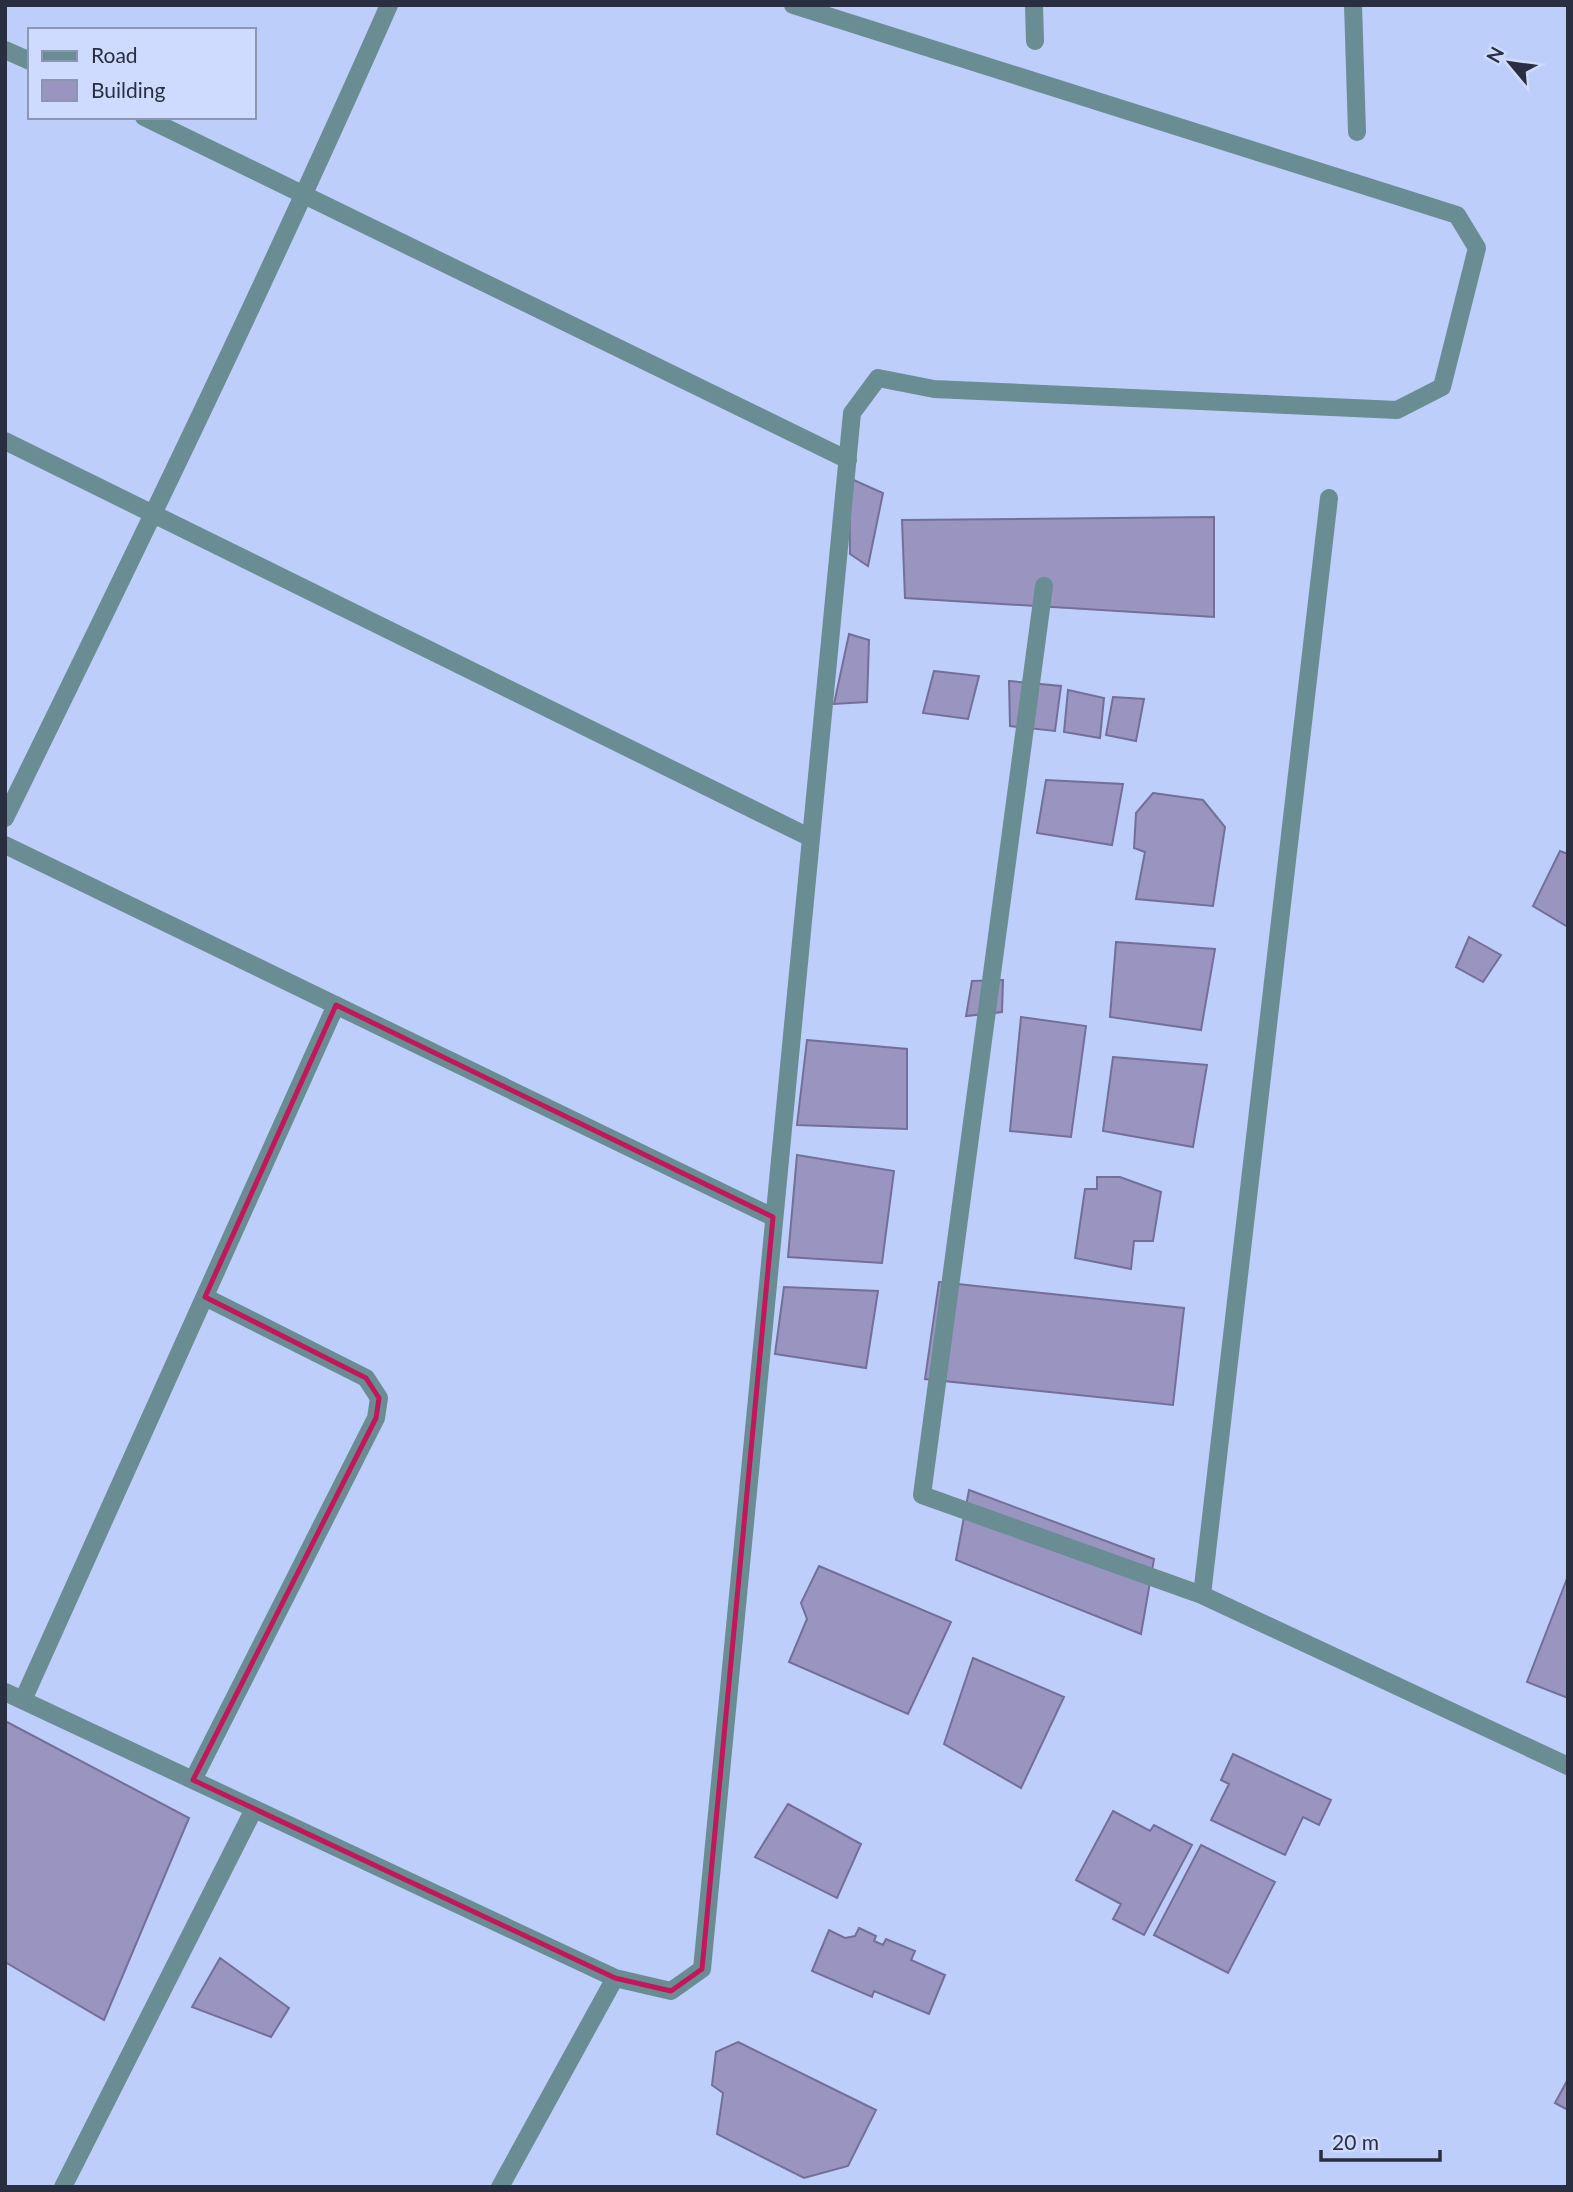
<svg xmlns="http://www.w3.org/2000/svg" width="1573" height="2192" font-family="Lato,sans-serif">
	<rect width="100%" height="100%" fill="#bdcefa"/>
	<path fill="#9995c0" stroke="#736f99" stroke-width="2" d="M849 478 883 493 868 566 850 554Z
		M1214 517V617L905 598 902 520Z
		M849 634 869 640 867 702 834 704Z
		M934 671 979 676 968 719 923 713Z
		M1009 681 1061 686 1055 731 1010 726Z
		M1068 690 1104 698 1100 738 1064 732Z
		M1113 697 1144 699 1136 741 1106 735Z
		M1046 780 1123 784 1112 845 1037 833Z
		M1153 793 1203 800 1225 827 1213 906 1136 899 1145 852 1134 848 1136 813Z
		M1560 851 1568 854V927L1533 906Z
		M1469 937 1501 955 1483 982 1456 967Z
		M1116 942 1215 949 1201 1030 1110 1017Z
		M1003 980 1002 1012 966 1016 972 981Z
		M1021 1017 1086 1026 1071 1137 1010 1131Z
		M807 1040 907 1049V1129L797 1125Z
		M1113 1057 1207 1065 1193 1147 1103 1131Z
		M797 1155 894 1171 882 1263 788 1257Z
		M1097 1177H1120L1161 1192 1153 1241H1134L1131 1269 1075 1258 1085 1189H1097Z
		M939 1282 1184 1308 1173 1405 925 1379Z
		M784 1287 878 1291 866 1368 775 1354Z
		M969 1490 1154 1559 1141 1634 956 1560Z
		M819 1566 951 1622 908 1714 789 1662 807 1619 801 1603Z
		M1568 1576V1698L1527 1682Z
		M973 1658 1064 1697 1021 1788 944 1744Z
		M5 1721 189 1818 104 2020 5 1962Z
		M1233 1754 1331 1800 1319 1825 1303 1817 1285 1855 1211 1820 1229 1784 1221 1780Z
		M788 1804 861 1844 837 1898 755 1857Z
		M1113 1811 1150 1831 1154 1825 1192 1845 1144 1935 1113 1919 1121 1904 1076 1880Z
		M1201 1845 1275 1882 1228 1973 1154 1935Z
		M859 1928 876 1936 874 1941 883 1945 886 1939 915 1951 911 1960 945 1975 929 2014 874 1991 872 1997 812 1971 829 1930 845 1938 855 1936Z
		M220 1958 289 2008 271 2037 192 2007Z
		M738 2042 876 2110 848 2166 804 2178 717 2134 723 2093 712 2085 716 2052Z
		M1568 2079V2110L1555 2103Z"/>
	<g fill="none" stroke-linecap="round" stroke-linejoin="round">
		<path stroke="#698d93" stroke-width="18" d="M1034 5 1035 41
			M1353 5 1357 132
			M5 50 30 61
			M144 117 848 460
			M5 441 811 838
			M1329 498 1202 1595 1568 1766
			M1044 586 922 1495 1202 1595
			M5 818C137 549 268 279 389 5
			M5 845 773 1217
			M5 1692 615 1978 671 1991 702 1969 852 413 878 378 934 389 1397 410 1442 387 1477 248 1457 215 793 5
			M23 1700 336 1005
			M193 1780 376 1418 379 1398 366 1378 205 1297
			M63 2187 254 1809
			M500 2187 615 1978"/>
	</g>
	<path fill="none" stroke="#c2185b" stroke-width="5" stroke-linejoin="round" d="M336 1005 773 1217 702 1969 671 1991 615 1978 193 1780 376 1418 379 1398 366 1378 205 1297Z"/>
	<rect width="1573" height="2192" fill="none" stroke="#292f40" stroke-width="14"/>
	<rect x="28" y="28" width="228" height="91" fill="#cedbff" stroke="#8c96b3" stroke-width="2"/>
	<rect x="42" y="51" width="35" height="10" fill="#698d93" stroke="#8c96b3" stroke-width="2"/>
	<text x="91" y="63" font-size="21" fill="#292f40">Road</text>
	<rect x="42" y="80" width="35" height="21" fill="#9995c0" stroke="#8c96b3" stroke-width="2"/>
	<text x="91" y="98" font-size="21" fill="#292f40">Building</text>
	<g transform="translate(1510 63) rotate(299)" stroke="#cedbff" stroke-width="5" paint-order="stroke">
	<path d="M0-5L12 26L0 18L-12 26Z" fill="#292f40"/>
	<text y="-10" font-size="19" font-weight="bold" text-anchor="middle" fill="#292f40">N</text>
	</g>
	<path d="M1321 2150v10h119v-10" fill="none" stroke="#292f40" stroke-width="3.5"/>
	<text x="1332" y="2150" font-size="21" fill="#292f40" stroke="#cedbff" stroke-width="5" paint-order="stroke">20 m</text>
</svg>
